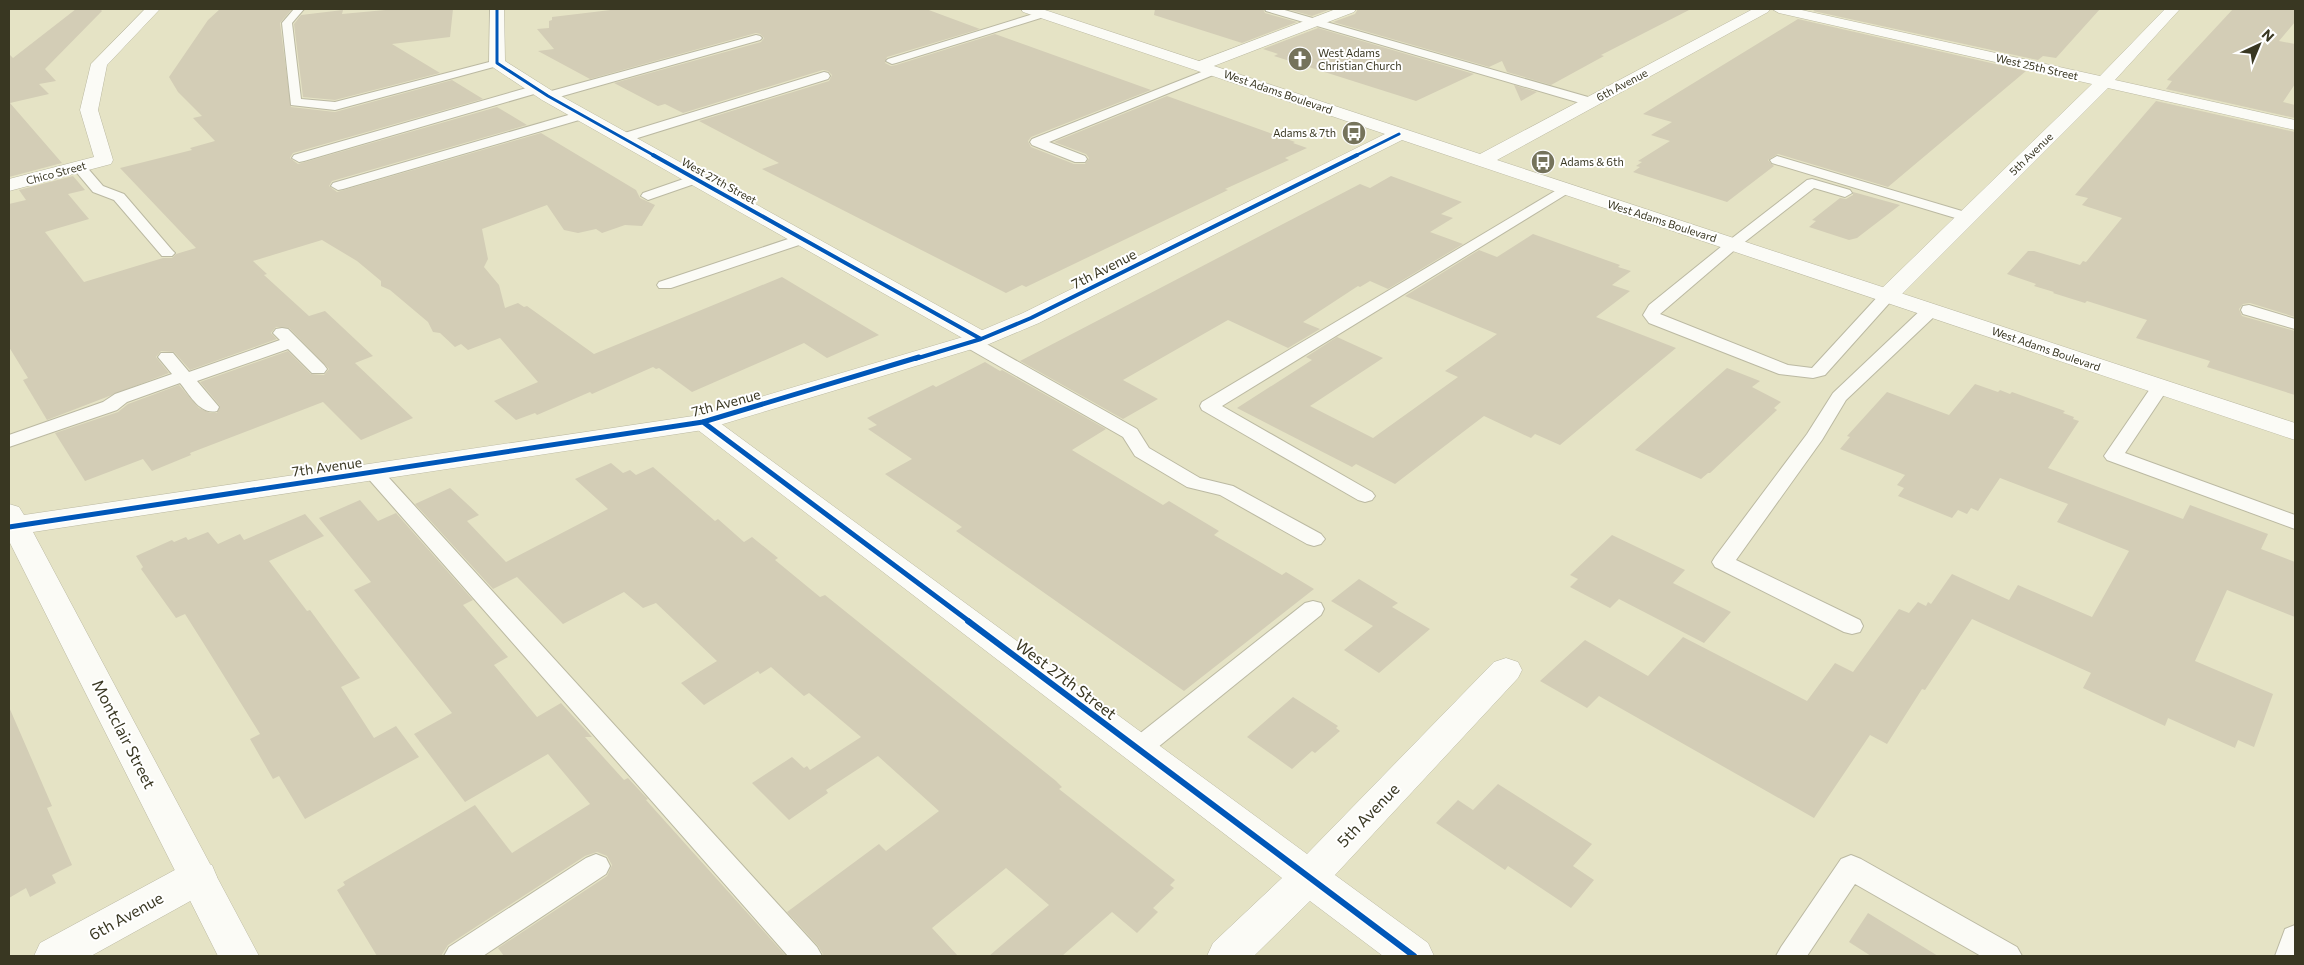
<svg xmlns="http://www.w3.org/2000/svg" width="2304" height="965" font-family="Commissioner,sans-serif">
	<rect width="100%" height="100%" fill="#e5e3c5"/>
	<path fill="#d3cdb6" d="M76 9H100L102 11 45 69 56 81 39 84 49 94 10 103 62 163 9 177V54L13 58Z
		M220 9H292L280 23 291 107 335 112 452 80 483 99 293 153 290 158 298 164 497 107 527 125 332 181 329 186 337 192 541 133 636 190 640 198 655 205 642 226 625 225 602 233 596 229 578 233 564 230 547 205 482 229 488 259 484 267 499 285 505 308 518 303 524 307 527 306 594 354 782 277 879 335 827 358 804 343 692 392 659 368 656 369 653 367 592 394 590 392 537 415 535 413 516 420 494 401 538 382 500 338 468 350 461 344 455 347 440 333 433 332 428 322 390 290 381 286V281L357 261 322 240 253 261 267 274 264 275 309 316 325 311 373 356 355 363 413 418 361 440 323 402 190 453 191 455 152 471 143 459 85 481 55 433 118 412 128 404 179 385 199 408 210 413H217L220 406 200 382 288 351 311 374 324 375 329 369 289 328 276 327 271 333 277 339 190 370 174 352 161 351 156 357 169 373 47 420 23 380 28 378 9 347V204L26 200 19 190 73 176 85 190 68 194 89 219 45 232 84 282 163 258H172L176 254 196 248 120 168 192 150 190 148 215 141 193 118 202 116 178 92 169 77 208 20Z
		M396 9H453L450 37 392 44 440 73 335 100 303 97 294 24 301 15 343 10 342 14Z
		M619 9H926L980 29 887 57 885 63 891 66 896 65 995 34 1151 90 1031 137 1028 141 1031 147 1074 164H1085L1089 158 1086 154 1054 142 1167 96 1295 142 1293 143 1307 148 1285 158 1289 160 1225 189 1228 190 1026 287 1022 285 1006 293 762 169 779 163 699 121 829 81 832 75 828 71 823 70 683 113 665 104 658 106 614 83 761 42 764 38 760 34 756 33 590 79 538 51 554 49 537 29 549 28V21L552 20V17Z
		M1155 9H1263L1265 13 1297 22 1242 43 1154 15Z
		M1287 9H1331L1312 16Z
		M1358 9H1691L1607 52 1601 55 1604 56 1551 85 1507 72 1502 61 1489 67 1333 22 1355 14Z
		M1816 9H2100L2056 58 2043 56 2038 60 1813 11Z
		M2233 9H2295V22L2279 41 2295 44V84L2283 102 2295 105V118L2166 89 2172 81 2167 80Z
		M1798 19 2026 71 1888 187 1778 154 1768 160 1774 166 1727 202 1633 172 1640 167 1636 166 1642 162 1638 161 1670 141 1651 135 1672 122 1643 114Z
		M1318 28 1474 74 1416 101 1274 56 1278 54 1263 49Z
		M1514 85 1537 92 1521 101Z
		M2156 101 2295 132V317L2250 303 2243 304 2239 309 2242 316 2295 331V395L2207 367 2210 361 2136 338 2147 320 2087 301 2085 303 2053 293 2054 292 2034 286 2036 284 2007 274 2028 251H2034L2080 265 2083 261 2086 262 2122 218 2082 205 2088 198 2075 195Z
		M1391 176 1462 202 1441 214 1453 218 1430 232 1463 244 1388 289 1370 281 1360 287 1358 286 1303 322 1320 329 1288 348 1228 320 1123 380 1158 399 1123 419 1020 361 1360 184 1370 188Z
		M1853 192 1900 205 1857 238 1849 240 1809 227 1816 221 1812 220 1840 198 1846 199 1853 195Z
		M1533 234 1620 265 1618 267 1631 271 1612 285 1630 291 1596 317 1676 348 1560 445 1535 434 1531 438 1484 416 1395 484 1356 464 1352 467 1237 408 1312 360 1306 357 1337 337 1383 358 1310 406 1373 438 1458 377 1445 371 1497 334 1405 296 1479 250 1497 257Z
		M985 362 1000 371 1002 370 1106 429 1072 450 1163 505 1169 501 1219 531 1214 535 1282 575 1286 572 1314 589 1184 691 956 531 962 527 885 474 912 459 868 429 877 425 867 418 933 385 936 387Z
		M1727 368 1760 381 1752 387 1781 402 1774 408 1777 410 1710 473H1708L1701 479 1635 450Z
		M1975 384 1998 392 2000 390 2010 394 2012 392 2065 411 2063 413 2074 417 2073 419 2079 421 2048 468 2183 519 2190 505 2268 534 2261 549 2295 562V617L2227 590 2195 661 2273 694 2254 747 2238 740 2235 748 2168 718 2165 726 2083 688 2091 673 1972 619 1925 690 1922 689 1887 744 1870 735 1814 818 1599 696 1587 708 1540 681 1585 640 1648 676 1683 637 1807 701 1835 663 1853 672 1899 609 1909 613 1918 602 1926 606 1928 602 1931 604 1952 574 2009 600 2018 585 2092 617 2129 551 2057 522 2068 504 2000 478 1978 511 1971 508 1967 514 1958 510 1952 518 1898 496 1904 488 1897 485 1905 475 1840 449 1850 437 1847 436 1887 392 1949 415Z
		M611 463 623 473 630 470 636 475 653 467 715 521 718 519 744 542 752 537 778 558 775 560 820 597 825 595 1056 781 1062 787 1059 789 1175 880 1170 885 1174 888 1153 908 1158 912 1137 933 1112 912 1062 956H989L1049 905 1006 868 932 928 958 956H824L818 946 787 912 879 844 886 851 939 811 878 756 826 790 828 793 789 820 752 783 792 757 804 768 807 766 810 770 861 737 809 693 804 696 771 667 760 674 758 671 704 705 681 683 717 661 656 603 643 608 624 592 563 624 517 577 493 589 415 504 450 488 479 515 467 521 506 562 608 509 575 479Z
		M360 500 378 521 396 513 473 600 463 605 508 657 494 665 537 717 561 703 592 737H585L624 780 628 778 641 792 648 799 646 800 786 956H504L498 948 607 876 612 865 607 856 597 852 585 856 448 945 441 956H377L337 890 345 885 343 882 475 805 512 853 590 804 548 754 465 802 414 734 452 713 354 590 371 582 319 518Z
		M305 514 324 536 269 561 307 611 310 610 360 678 341 687 374 738 396 726 419 757 305 819 279 776 273 779 250 739 260 734 204 644 185 614 176 618 141 569 143 567 136 556 172 540 174 542 186 537 188 540 208 532 218 544 240 534 244 540Z
		M1612 535 1685 570 1673 583 1731 612 1704 643 1619 599 1610 608 1570 587 1578 579 1570 575Z
		M1359 579 1398 603 1392 607 1430 629 1379 673 1344 650 1373 626 1331 601Z
		M1293 697 1338 726 1336 728 1340 731 1315 753 1312 751 1292 769 1247 737Z
		M9 707 52 806 47 808 72 865 52 875 56 883 30 897 26 888 9 898Z
		M1498 784 1592 844 1573 866 1594 880 1571 908 1508 866 1505 870 1436 823 1458 800 1473 810Z
		M1868 913 1938 956H1871L1849 942Z"/>
	<g fill="none" stroke-linecap="round" stroke-linejoin="round">
		<g stroke="#bbb9a2" stroke-width="2">
			<path id="lane" d="M294 9H304L292 23 301 99 335 102 497 60 503 63 501 65 335 110 291 105 282 23Z
				M1265 9H1281L1595 99 1597 102 1595 105H1587L1266 11Z
				M1043 11 1047 12V16L896 63 892 64 886 61 888 59Z
				M756 35 760 36 762 38 760 40 552 99 548 100 542 96 544 93Z
				M1214 67 1218 69 1220 71 1218 73 1049 142 1085 156 1087 159 1085 162H1075L1032 145 1030 142 1032 139Z
				M824 72 828 73 830 76 828 79 628 141 623 142 616 138 618 135Z
				M537 85 543 89 541 92 304 161 299 162 292 158 294 155Z
				M582 111 588 115 586 118 343 189 338 190 331 186 333 183Z
				M1777 156 1972 214 1974 217 1967 221 1962 220 1772 163 1770 160Z
				M79 163 84 164 103 186 124 194 172 250 175 253 172 256H162L114 200 93 192 72 167Z
				M695 175 702 179 700 182 648 200 641 196 643 193Z
				M1812 179 1850 190 1852 193 1845 197 1814 188 1737 248 1660 314 1788 365 1812 368 1881 293H1893L1895 296 1893 299 1825 375 1813 378 1779 374 1649 323 1643 315 1649 305 1727 242 1807 180Z
				M1565 185 1570 186 1572 189 1570 192 1222 406 1372 492 1375 496 1372 500 1365 502 1358 500 1202 410 1200 406 1202 402Z
				M803 234 811 239 808 242 671 288H659L657 285 659 282Z
				M1931 305 1937 306 1939 310 1937 314 1846 400 1822 440 1736 560 1860 620 1863 626 1860 632 1852 634 1844 632 1715 567 1712 562 1715 557 1807 434 1833 393 1925 306Z
				M2249 305 2295 319V329L2243 314 2241 310 2243 306Z
				M282 328 288 329 324 365 327 369 324 373H312L288 349 197 381 219 407 217 411C200 415 190 395 180 383L127 402 117 410 9 447V435L103 402 115 394 172 374 158 357 161 353H173L189 372 280 340 273 333 276 329Z
				M970 337 976 338 1137 429 1149 448 1200 478 1233 486 1321 534 1325 539 1321 544 1314 546 1307 544 1220 495 1187 487 1135 456 1123 437 964 346 961 342 964 338Z
				M2160 382 2166 383 2169 387 2125 453 2295 515V529L2107 460 2104 456 2154 383Z
				M373 466 380 468 817 947 822 956H788L366 476 363 472 366 468Z
				M1313 601 1321 603 1324 609 1321 615 1147 756 1138 759 1129 756 1125 749 1129 742 1305 603Z
				M596 854 606 858 610 866 606 874 483 956H444L449 947 586 858Z
				M1851 855 1861 859 2017 947 2022 956H1981L1855 884 1807 956H1776L1781 947 1841 859Z
				M2295 925V956H2275L2285 929Z"/>
		</g>
		<g stroke="#bbb9a2" stroke-width="1">
			<path id="street" d="M145 9H160L107 65 98 110 113 160 111 164 9 191V179L94 157 80 110 91 64Z
				M490 9H504L505 61 554 92 989 334 993 339 989 344 981 346 973 344 542 100 491 66 489 63Z
				M1336 9H1356L1354 12 1206 69H1194L1192 66 1194 63Z
				M1772 9H1797L2100 76 2165 9H2180L2115 80 2295 120V130L2108 88 1895 301 1887 303 1879 301 1876 296 1879 291 2092 84 1779 13Z
				M703 414 712 417 1307 854 1494 662 1506 658 1518 662 1522 670 1518 678 1335 875 1428 943 1434 956H1383L1310 901 1254 956H1207L1213 943 1282 878 694 427 690 422 694 417Z
				M198 861 212 865 217 877 212 889 91 956H34L40 943 184 865Z"/>
		</g>
		<g stroke="#bbb9a2" stroke-width="1">
			<path id="secondary" d="M1021 9H1042L1480 154 1753 9H1770L1768 12 1497 160 2295 423V440L1402 140 1039 323 989 344 703 430 33 532 259 956H218L9 541V504L19 507 24 515 700 415 973 334 1023 313 1385 134 1023 12Z"/>
		</g>
		<use href="#lane" fill="#fbfbf6" fill-rule="evenodd"/>
		<use href="#street" fill="#fbfbf6" fill-rule="evenodd"/>
		<use href="#secondary" fill="#fbfbf6" fill-rule="evenodd"/>
		<g stroke="#fff" stroke-width="5">
			<path id="cycleway-far3" d="M497 9V63L548 96 655 156
				M1355 156 1399 134"/>
		</g>
		<g stroke="#fff" stroke-width="6">
			<path id="cycleway-far2" d="M653 155 981 339
				M915 359 981 339 1031 318 1357 155"/>
		</g>
		<g stroke="#fff" stroke-width="8">
			<path id="cycleway-far1" d="M703 422 970 622
				M9 527 703 422 919 357"/>
		</g>
		<g stroke="#fff" stroke-width="9">
			<path id="cycleway" d="M968 621 1414 956"/>
		</g>
		<use href="#cycleway-far3" stroke="#0057b8" stroke-width="3"/>
		<use href="#cycleway-far2" stroke="#0057b8" stroke-width="4"/>
		<use href="#cycleway-far1" stroke="#0057b8" stroke-width="5"/>
		<use href="#cycleway" stroke="#0057b8" stroke-width="6"/>
	</g>
	<defs>
		<g id="church-disc" transform="scale(1.25)"><circle r="9.5" fill="#75735b" stroke="#fff"/><path d="M-1.2-6h2.4v3.5h3.3v2.4h-3.3V6h-2.4V-.1h-3.3v-2.4h3.3Z" fill="#fff"/></g>
		<g id="bus-disc" transform="scale(1.25)"><circle r="9.5" fill="#75735b" stroke="#fff"/><path d="M-5-6H5V4H4V6H2V4H-2V6H-4V4H-5ZM-3.5-4V0h7V-4ZM-3.5 1.2v1.5H-2V1.2ZM2 1.2v1.5H3.5V1.2Z" fill="#fff"/></g>
	</defs>
	<g fill-rule="evenodd">
		<use href="#church-disc" x="1300" y="59"/>
		<use href="#bus-disc" x="1354" y="133"/>
		<use href="#bus-disc" x="1543" y="162"/>
	</g>
	<g text-anchor="middle" stroke-width="4" stroke-linejoin="round" paint-order="stroke">
		<g font-size="11" fill="#393722" stroke="#fff" text-anchor="start">
			<text x="1318" y="57">West Adams<tspan x="1318" dy="13">Christian Church</tspan></text>
			<text x="1336" y="137" text-anchor="end">Adams &amp; 7th</text>
			<text x="1560" y="166">Adams &amp; 6th</text>
		</g>
		<g font-size="11" fill="#393722" stroke="#fff">
			<text transform="translate(2037 67) rotate(13)" y="4">West 25th Street</text>
			<text transform="translate(1622 85) rotate(-28)" y="4">6th Avenue</text>
			<text transform="translate(1278 92) rotate(19)" y="4">West Adams Boulevard</text>
			<text transform="translate(2031 154) rotate(-44)" y="4">5th Avenue</text>
			<text transform="translate(56 173) rotate(-15)" y="4">Chico Street</text>
			<text transform="translate(719 181) rotate(29)" y="4">West 27th Street</text>
			<text transform="translate(1662 221) rotate(18)" y="4">West Adams Boulevard</text>
			<text transform="translate(2046 349) rotate(19)" y="4">West Adams Boulevard</text>
		</g>
		<g font-size="14" fill="#393722" stroke="#fff">
			<text transform="translate(1104 269) rotate(-27)" y="5">7th Avenue</text>
			<text transform="translate(726 403) rotate(-15)" y="5">7th Avenue</text>
			<text transform="translate(327 467) rotate(-8)" y="5">7th Avenue</text>
		</g>
		<g font-size="16" fill="#393722" stroke="#fff">
			<text transform="translate(1066 679) rotate(37)" y="6">West 27th Street</text>
			<text transform="translate(124 734) rotate(63)" y="6">Montclair Street</text>
			<text transform="translate(1368 815) rotate(-46)" y="6">5th Avenue</text>
			<text transform="translate(126 916) rotate(-29)" y="6">6th Avenue</text>
		</g>
	</g>
	<rect width="2304" height="965" fill="none" stroke="#393722" stroke-width="20"/>
	<g transform="translate(2259 45) rotate(44)" stroke="#ffffff" stroke-width="4" paint-order="stroke">
	<path d="M0-4L9 19L0 12L-9 19Z" fill="#393722"/>
	<text y="-8" font-size="14" font-weight="bold" text-anchor="middle" fill="#393722">N</text>
	</g>
</svg>
